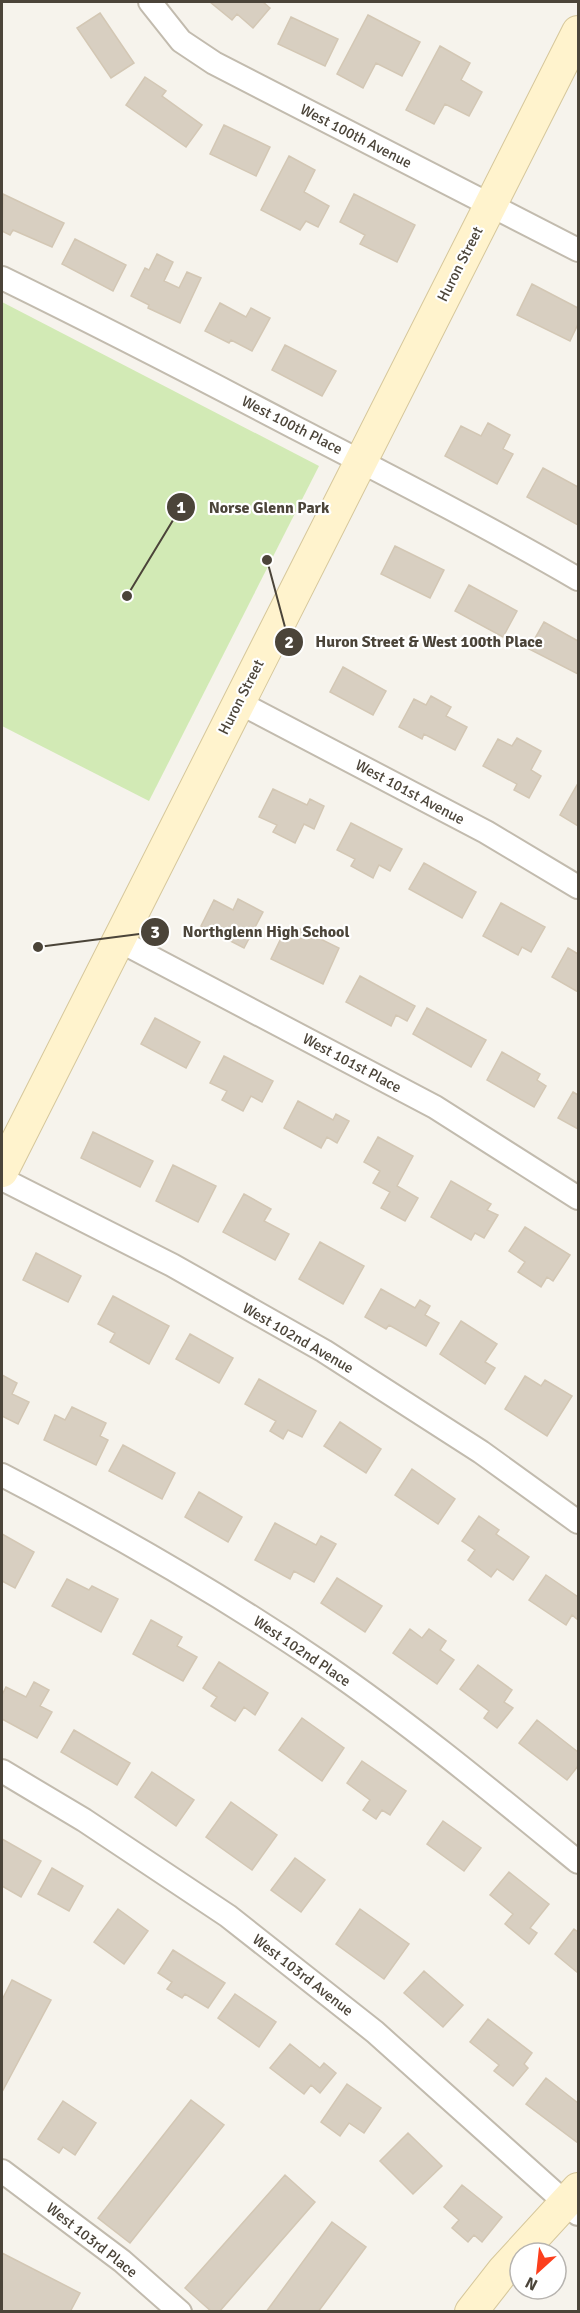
<svg xmlns="http://www.w3.org/2000/svg" width="580" height="2313" font-family="Signika,sans-serif">
	<rect width="100%" height="100%" fill="#f6f3ec"/>
	<path fill="#d2eab5" d="M2 302 319 466 149 801 2 726Z"/>
	<path fill="#d8cfc1" stroke="#d3c7b4" stroke-width="1.5" d="M210 2H263L270 8 253 28 237 14 232 20Z
		M100 13 134 63 111 78 77 28Z
		M368 15 420 42 402 76 376 63 363 88 337 74Z
		M291 17 338 39 325 66 278 44Z
		M440 46 470 63 461 80 482 92 469 116 445 104 434 124 406 110Z
		M145 77 166 91 162 96 202 125 186 147 126 105Z
		M224 125 270 147 256 176 210 154Z
		M289 156 315 170 304 192 329 206 318 227 306 221 300 230 261 210Z
		M3 194 64 223 52 247 13 230 10 235 2 231Z
		M354 194 415 225 397 262 360 244 365 235 340 222Z
		M75 239 126 265 113 291 62 264Z
		M157 254 173 262 164 281 179 288 187 272 201 278 180 323 148 308 149 305 131 296 145 268 149 270Z
		M532 284 578 308V324L570 341 517 315Z
		M220 303 246 317 251 308 270 318 252 351 231 340 229 343 205 331Z
		M285 345 336 371 322 396 272 370Z
		M488 423 510 435 503 449 513 454 497 484 445 456 461 426 481 436Z
		M543 468 578 487V525L527 497Z
		M395 546 444 570 430 598 381 574Z
		M469 585 517 611 503 637 455 611Z
		M544 622 578 641V674L529 649Z
		M343 667 386 691 373 715 330 692Z
		M431 696 451 707 446 716 467 727 455 750 424 734 422 739 399 727 414 699 426 705Z
		M517 738 541 751 531 770 541 776 529 798 514 790 517 784 483 766 498 739 512 746Z
		M577 785 578 786V826L560 815Z
		M273 789 307 805 310 799 324 806 314 829 304 824 295 843 273 832 277 825 259 817Z
		M351 823 402 849 390 871 379 865 373 878 351 866 355 859 337 850Z
		M424 863 476 892 462 918 409 889Z
		M238 899 263 912 244 948 201 926 214 900 233 910Z
		M501 903 545 927 531 952 522 947 518 955 483 936Z
		M300 929 339 948 323 984 271 959 284 932 296 938Z
		M568 948 578 954V992L552 977Z
		M360 976 415 1006 407 1021 396 1015 391 1026 346 1002Z
		M427 1008 486 1040 471 1067 413 1034Z
		M155 1018 200 1042 186 1068 141 1044Z
		M502 1052 540 1074 537 1080 546 1086 534 1107 487 1080Z
		M224 1056 273 1081 262 1102 251 1096 243 1111 222 1100 227 1091 210 1083Z
		M573 1092 578 1095V1129L558 1118Z
		M298 1101 333 1120 336 1114 349 1121 337 1143 327 1137 321 1148 284 1128Z
		M93 1132 153 1161 140 1187 81 1158Z
		M378 1137 413 1156 397 1186 418 1198 405 1221 381 1208 390 1192 373 1183 380 1171 364 1162Z
		M173 1165 216 1186 198 1222 156 1201Z
		M451 1181 491 1204 487 1210 498 1215 484 1238 475 1233 471 1240 431 1217Z
		M244 1194 271 1209 264 1221 289 1234 275 1260 223 1232Z
		M525 1227 570 1255 553 1281 547 1277 541 1287 518 1272 525 1262 509 1251Z
		M320 1242 364 1266 343 1304 299 1279Z
		M36 1253 81 1276 68 1302 23 1280Z
		M381 1289 415 1308 420 1300 430 1306 425 1315 439 1323 426 1346 389 1325 386 1329 365 1317Z
		M113 1296 169 1326 149 1364 110 1342 115 1333 98 1324Z
		M461 1321 497 1344 485 1362 495 1368 485 1384 440 1354Z
		M190 1334 233 1358 219 1383 176 1359Z
		M2 1375 17 1383 12 1394 29 1402 18 1424 2 1416Z
		M525 1376 541 1386 545 1380 572 1396 547 1436 505 1409Z
		M259 1379 316 1411 302 1437 288 1430 283 1439 270 1431 276 1421 245 1404Z
		M72 1407 106 1423 100 1436 108 1440 96 1465 44 1440 55 1415 65 1420Z
		M340 1422 381 1449 366 1473 324 1446Z
		M123 1445 175 1473 162 1499 109 1471Z
		M412 1469 455 1499 438 1524 395 1495Z
		M199 1492 242 1517 228 1542 185 1517Z
		M479 1516 499 1530 496 1534 529 1557 513 1580 497 1569 491 1577 468 1560 475 1550 462 1541Z
		M275 1523 316 1545 321 1536 336 1544 314 1582 294 1571 290 1579 255 1560Z
		M2 1534 34 1552 15 1588 2 1581Z
		M546 1575 578 1597V1620L572 1615 566 1625 529 1600Z
		M337 1578 382 1606 365 1632 321 1603Z
		M67 1579 89 1590 92 1586 118 1599 101 1632 52 1606Z
		M151 1620 182 1637 177 1646 197 1657 183 1681 133 1654Z
		M410 1629 422 1638 429 1629 446 1641 440 1650 454 1660 437 1684 393 1653Z
		M219 1662 268 1693 255 1715 244 1707 235 1721 211 1706 217 1697 203 1688Z
		M478 1665 512 1690 504 1702 513 1708 497 1728 484 1718 489 1711 460 1689Z
		M34 1682 49 1690 40 1706 52 1712 37 1738 2 1719V1695L6 1687 26 1697Z
		M302 1718 344 1748 322 1781 279 1750Z
		M537 1720 578 1752V1766L567 1780 519 1743Z
		M74 1730 130 1763 117 1785 61 1752Z
		M362 1761 406 1791 390 1815 382 1810 376 1819 363 1810 370 1800 347 1783Z
		M152 1772 194 1800 176 1826 135 1797Z
		M231 1802 277 1835 252 1870 206 1837Z
		M443 1821 481 1848 464 1871 427 1844Z
		M2 1839 41 1861 21 1897 2 1886Z
		M295 1858 325 1880 301 1912 271 1890Z
		M52 1868 83 1886 69 1911 38 1894Z
		M509 1872 549 1904 530 1928 537 1933 529 1944 505 1924 513 1914 490 1895Z
		M118 1909 148 1931 124 1964 94 1942Z
		M360 1909 409 1944 384 1979 336 1944Z
		M574 1929 578 1932V1973L555 1954Z
		M173 1950 225 1983 208 2008 185 1994 182 1998 167 1989 172 1982 158 1973Z
		M424 1971 463 2005 443 2027 404 1993Z
		M12 1980 51 2000 2 2092V2000Z
		M235 1994 276 2022 259 2047 218 2018Z
		M488 2019 532 2053 524 2064 528 2068 513 2086 494 2071 499 2065 470 2042Z
		M290 2044 320 2068 324 2063 336 2073 320 2093 311 2085 304 2094 270 2068Z
		M546 2078 578 2103V2143L526 2104Z
		M347 2084 381 2108 364 2133 349 2123 340 2136 321 2122Z
		M191 2100 224 2125 130 2243 98 2218Z
		M63 2101 96 2123 75 2155 63 2147 59 2153 38 2139Z
		M408 2133 442 2166 413 2194 380 2161Z
		M285 2175 315 2202 219 2312H212L185 2288Z
		M462 2185 502 2217 482 2242 474 2235 468 2242 452 2228 459 2220 444 2207Z
		M332 2222 366 2247 318 2312H266Z
		M2 2253 80 2293 70 2312H2Z"/>
	<g fill="none" stroke-linecap="round" stroke-linejoin="round">
		<g stroke="#c2bbae" stroke-width="26">
			<path id="street" d="M150 2 181 41 214 63 578 250
				M2 278C100 326 197 376 294 427 389 476 485 525 578 579
				M238 702 486 832 578 887
				M118 940 435 1107 578 1198
				M2 1179 172 1265 324 1351 481 1452 578 1522
				M2 1475C114 1533 219 1593 323 1664 412 1725 495 1794 578 1862
				M2 1771 84 1820 228 1916 375 2032 578 2214
				M2 2171 122 2261 180 2312"/>
		</g>
		<g stroke="#d6c79b" stroke-width="34">
			<path id="secondary" d="M2 1171 578 32
				M471 2312 503 2271 578 2189"/>
		</g>
		<use href="#street" stroke="#fff" stroke-width="22"/>
		<use href="#secondary" stroke="#fff3cd" stroke-width="32"/>
	</g>
	<g text-anchor="middle" stroke-width="4.5" stroke-linejoin="round" paint-order="stroke">
		<g font-size="15" fill="#4b4439" stroke="#fff">
			<text transform="translate(356 136) rotate(27)" y="5">West 100th Avenue</text>
			<text transform="translate(460 264) rotate(-63)" y="5">Huron Street</text>
			<text transform="translate(292 425) rotate(27)" y="5">West 100th Place</text>
			<text transform="translate(241 697) rotate(-63)" y="5">Huron Street</text>
			<text transform="translate(410 792) rotate(28)" y="5">West 101st Avenue</text>
			<text transform="translate(352 1063) rotate(28)" y="5">West 101st Place</text>
			<text transform="translate(298 1338) rotate(30)" y="5">West 102nd Avenue</text>
			<text transform="translate(302 1651) rotate(34)" y="5">West 102nd Place</text>
			<text transform="translate(303 1975) rotate(38)" y="5">West 103rd Avenue</text>
			<text transform="translate(92 2240) rotate(38)" y="5">West 103rd Place</text>
		</g>
	</g>
	<path fill="none" stroke="#4b4439" stroke-width="2" d="M127 596L181 507M267 560L289 642M38 947L155 932"/>
	<g fill="#4b4439" stroke="#fff" stroke-width="2">
		<circle cx="127" cy="596" r="6"/>
		<circle cx="267" cy="560" r="6"/>
		<circle cx="38" cy="947" r="6"/>
		<circle cx="181" cy="507" r="15"/>
		<circle cx="289" cy="642" r="15"/>
		<circle cx="155" cy="932" r="15"/>
	</g>
	<g font-size="18" text-anchor="middle" font-weight="bold" fill="#fff">
		<text x="181" y="513">1</text>
		<text x="289" y="648">2</text>
		<text x="155" y="938">3</text>
	</g>
	<g font-size="16" text-anchor="middle" font-weight="bold" fill="#4b4439" stroke="#fff" stroke-width="4.5" stroke-linejoin="round" paint-order="stroke">
		<text x="269" y="513">Norse Glenn Park</text>
		<text x="429" y="647">Huron Street &amp; West 100th Place</text>
		<text x="266" y="937">Northglenn High School</text>
	</g>
	<rect width="580" height="2313" fill="none" stroke="#4b4439" stroke-width="6"/>
	<g transform="translate(538 2271) rotate(207)"><circle r="28" fill="#ffffff" stroke="#b7b4b0" stroke-width="1.5"/>
	<path d="M0-4.5L10 22L0 15L-10 22Z" fill="#fc3f1d"/>
	<text y="-9" font-size="16" font-weight="bold" text-anchor="middle" fill="#4b4439">N</text>
	</g>
</svg>
